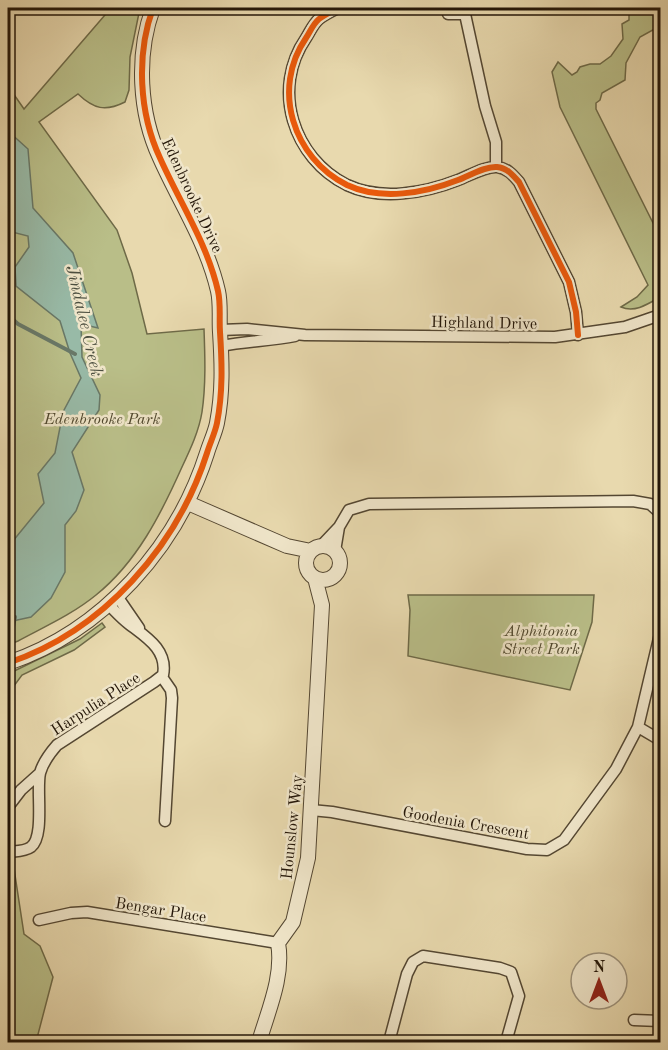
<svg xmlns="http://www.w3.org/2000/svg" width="668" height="1050" font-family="'Old Standard TT',serif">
	<rect width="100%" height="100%" fill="#e8d9ae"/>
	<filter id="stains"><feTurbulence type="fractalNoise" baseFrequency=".00333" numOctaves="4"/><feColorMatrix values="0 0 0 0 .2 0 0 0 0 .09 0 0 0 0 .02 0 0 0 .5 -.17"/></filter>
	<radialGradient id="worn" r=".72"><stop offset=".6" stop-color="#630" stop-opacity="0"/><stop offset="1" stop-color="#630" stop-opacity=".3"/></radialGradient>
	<path fill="#b9be88" stroke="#6e6a48" stroke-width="1.5" d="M111 8H140L130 57 129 90 125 102C105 112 94 109 78 94L39 122 117 230 132 273 147 334 204 329C205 356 206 385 202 412 199 431 190 450 182 467 161 514 137 562 96 595 73 614 44 627 18 641L8 645V86L24 109Z
		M626 8H660V26L640 37 626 63 625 80 602 93 600 100 596 103V109L660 237V297C648 304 635 313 621 307L637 297 648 285 560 107 552 72 558 62 572 75 577 72 580 67 590 64H600L611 56 623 39 622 24 629 20V13Z
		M408 595H594L592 622 570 690 408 656 410 610Z
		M102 623 105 627 74 650 22 675 8 694V674L80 639Z
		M8 862H13L24 934 40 946 53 977 36 1042H8Z"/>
	<path fill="#98baa7" stroke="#697867" stroke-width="1.5" d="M8 131 28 149 33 208 73 253 98 328 81 324 82 357 100 395 99 410 72 452 84 490 76 511 65 525V572L51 598 31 617 13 621 8 616V547L44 503 38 474 55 453 63 412 81 378 70 353 60 321 16 286 15 267 29 247 28 236 8 231Z"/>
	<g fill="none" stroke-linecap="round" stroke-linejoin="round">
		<path stroke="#697867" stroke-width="4" d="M8 315 18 324 75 354
			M12 657 11 636 15 617
			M8 684 12 677V665"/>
		<g stroke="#544732" stroke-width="13">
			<path id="minor" d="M338 8C332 11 324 15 319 19 313 24 310 32 306 38 271 89 293 158 347 185 381 201 425 193 458 180 469 176 485 166 497 167 507 168 513 175 519 182L569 282 576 312 578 335
				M466 8 465 14 485 106 496 142V167
				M448 14H465
				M220 330 247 329 305 335 555 337 625 327 660 315
				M221 346C246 341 271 341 295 336
				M321 546 339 527 349 510 369 504 633 501 650 504 660 513
				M335 551 339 527
				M117 596 139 628
				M162 677 171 690 172 698 165 821
				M638 727 660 740
				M8 807 21 790 40 773
				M311 810 332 812 527 849 547 850 564 840 616 769 638 727 660 634
				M8 852C15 851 24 852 31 847 45 836 36 790 40 773 43 762 50 753 57 745L154 682 163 675C168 650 146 637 129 624 121 618 115 611 108 604
				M39 920 71 913 87 912 278 943
				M634 1020 660 1021
				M389 1042 407 974 413 962 423 956 500 968 511 972 519 996 506 1042"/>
		</g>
		<g stroke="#544732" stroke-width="16">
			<path id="tertiary" d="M188 503 287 546 311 551
				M306 563a17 17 0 1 1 34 0a17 17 0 1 1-34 0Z
				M8 663C103 631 177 547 207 453 210 443 215 433 217 423 223 392 222 363 220 332 219 319 221 304 218 291 207 243 180 203 160 158 139 113 136 55 153 8
				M259 1042C268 1011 284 976 278 943L293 922 308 858 322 605 315 578"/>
		</g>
		<use href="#minor" stroke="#f0e6ca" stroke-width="10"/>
		<use href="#tertiary" stroke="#f0e6ca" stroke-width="14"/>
		<g stroke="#f0e6ca" stroke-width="10">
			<path id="cycleway" d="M338 8C332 11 324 15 319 19 313 24 310 32 306 38 271 89 293 158 347 185 381 201 425 193 458 180 469 176 485 166 497 167 507 168 513 175 519 182L569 282 576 312 578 335
				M8 663C103 631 177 547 207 453 210 443 215 433 217 423 223 392 222 363 220 332 219 319 221 304 218 291 207 243 180 203 160 158 139 113 136 55 153 8"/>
		</g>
		<use href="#cycleway" stroke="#e8590c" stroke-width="6"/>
	</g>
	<g text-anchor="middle" stroke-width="5" stroke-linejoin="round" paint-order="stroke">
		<g font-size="16" fill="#231608" stroke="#f0e6ca">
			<text transform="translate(193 195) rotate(65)" y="6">Edenbrooke Drive</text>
			<text transform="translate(484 322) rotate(1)" y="6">Highland Drive</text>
			<text transform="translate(95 703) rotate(-33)" y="6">Harpulia Place</text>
			<text transform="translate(466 822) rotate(10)" y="6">Goodenia Crescent</text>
			<text transform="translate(291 827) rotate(-84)" y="6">Hounslow Way</text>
			<text transform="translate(161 909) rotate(9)" y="6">Bengar Place</text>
		</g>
		<g font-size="16" font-style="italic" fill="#50482e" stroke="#f0e6ca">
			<text x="102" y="424">Edenbrooke Park</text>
			<text x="541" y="636">Alphitonia<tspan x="541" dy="18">Street Park</tspan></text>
		</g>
		<g font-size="18" font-style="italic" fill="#4c4f40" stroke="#f0e6ca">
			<text transform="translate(85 321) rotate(77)" y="6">Jindalee Creek</text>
		</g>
	</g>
	<rect width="668" height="1050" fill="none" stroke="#e8d9ae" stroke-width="30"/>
	<rect x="9" y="9" width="650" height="1032" fill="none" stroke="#231608" stroke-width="3"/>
	<rect x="15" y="15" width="638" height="1020" fill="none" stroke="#231608" stroke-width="1.5"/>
	<g transform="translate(599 981)"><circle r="28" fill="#f0e6ca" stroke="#9e937c" stroke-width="1.5"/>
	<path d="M0-4.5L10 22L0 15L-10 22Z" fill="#8f2418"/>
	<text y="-9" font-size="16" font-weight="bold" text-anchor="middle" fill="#231608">N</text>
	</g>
	<rect width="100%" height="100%" filter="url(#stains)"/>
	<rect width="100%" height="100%" fill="url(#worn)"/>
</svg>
